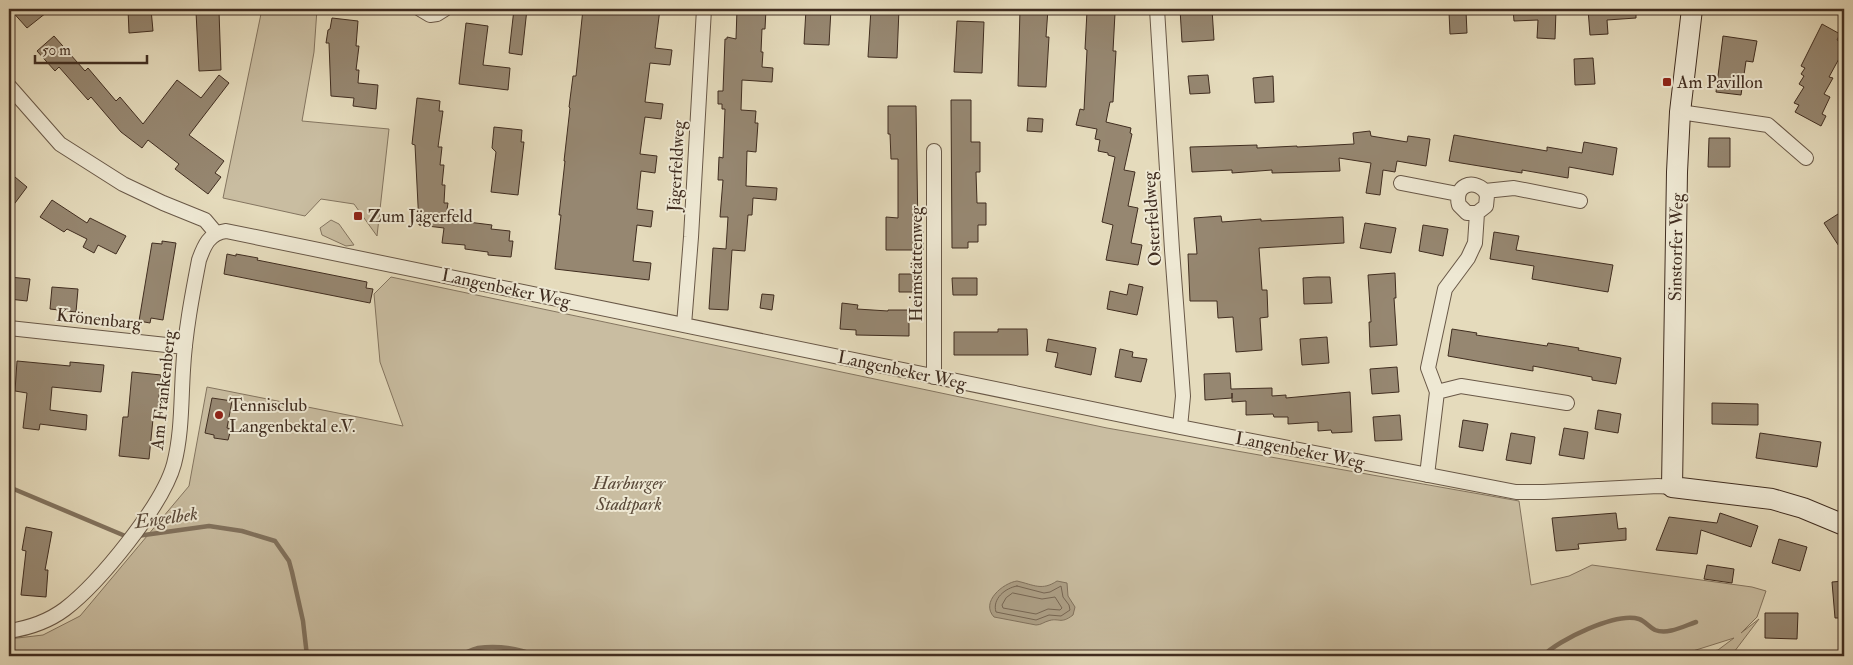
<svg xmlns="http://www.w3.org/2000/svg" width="1853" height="665" font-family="'IM FELL Double Pica',serif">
	<rect width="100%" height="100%" fill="#e5dbbc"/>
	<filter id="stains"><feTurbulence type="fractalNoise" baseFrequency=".004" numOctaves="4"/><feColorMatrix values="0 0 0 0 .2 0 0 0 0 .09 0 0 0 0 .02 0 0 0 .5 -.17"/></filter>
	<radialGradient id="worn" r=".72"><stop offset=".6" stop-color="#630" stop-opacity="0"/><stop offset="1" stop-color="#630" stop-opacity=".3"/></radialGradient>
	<path fill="#c9bda1" stroke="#847560" d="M262 9H317L314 52 302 121 389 129 377 236 354 204 321 199 305 216 223 198Z
		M331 220 339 224 354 245 346 246 322 235 320 228Z
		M391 277 1107 428 1519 501 1531 585 1569 576 1592 565 1752 587 1766 591 1757 617 1741 633 1759 619 1731 656H1690L1718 650 1734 638 1677 656H9V639L43 635 80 616 189 486 207 387 403 426 380 362 374 294Z"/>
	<path fill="#ada087" stroke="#81725e" d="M1017 581C1034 585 1042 591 1057 581L1067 583 1068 596 1075 607 1073 615C1060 625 1059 617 1048 621 1044 622 1041 625 1036 625L994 617C980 602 1003 583 1017 581Z"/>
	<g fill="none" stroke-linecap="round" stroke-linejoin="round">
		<path stroke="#766654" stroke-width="1" d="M1017 586 1044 593 1050 592 1061 586 1063 597 1069 605 1070 610 1061 616 1049 615 1036 620 996 612C992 599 1005 588 1017 586Z
			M1013 593 1042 599 1055 597 1062 608 1060 610 1048 609 1036 614 1003 608 1002 605 1006 598Z"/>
		<path stroke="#81725e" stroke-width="4.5" d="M9 487 130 538
			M137 536 209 526 242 531 275 541 289 561 292 572 303 621 307 656
			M456 656C463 654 471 650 478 648 497 645 519 649 537 656
			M1543 656C1558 640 1616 612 1639 619 1645 621 1649 627 1655 630 1668 635 1684 626 1696 622"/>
	</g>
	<path fill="#968771" stroke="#402d20" d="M10 9H51L27 28Z
		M128 9H151L153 31 129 33Z
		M514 9H527L522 55 509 53Z
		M583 9H660L655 48 672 50 670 65 650 63 645 102 663 104 661 119 645 117 640 154 657 156 655 173 641 171 637 209 653 211 651 227 637 225 633 261 651 263 649 280 555 269 561 215H559L565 161H564L570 108 569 107 573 76H576Z
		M737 9H766L765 29H762L761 52H763L762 67 773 68 772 82 742 80 741 110 756 111 755 123H758L756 152 747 151 746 186 777 188 776 200 753 198 752 215H748L745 251 732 250 728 310 709 309 713 248 726 249 728 217H720L723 180H718L719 157 723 158 725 109H722V104H718V91H723L725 39H727V37L736 39Z
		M806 9H831L829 45 804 44Z
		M871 9H899L897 58 868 57Z
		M1020 9H1048L1046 37H1049L1046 87 1018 86Z
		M1180 9H1212L1214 40 1182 42Z
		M1513 9 1556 10 1555 39 1537 38 1538 20 1514 21Z
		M1588 9H1636V18L1607 20 1608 34 1590 35Z
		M219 11 221 70 199 71 196 12Z
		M1087 11 1115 13 1113 51H1116L1113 102H1110L1106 122 1131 128 1130 133 1132 134 1124 170 1135 172 1128 206 1138 208 1131 243 1142 245 1138 265 1106 260 1113 225 1102 222 1115 157 1108 155V153L1098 151 1100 140 1095 139 1097 129 1076 125 1080 109 1084 110 1087 50 1085 49Z
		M1466 11 1467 33 1450 34 1449 12Z
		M332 18 358 21 356 46H359L356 70H359L358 83 378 85 376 109 353 106 354 98 331 96 329 43H326L328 30 330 29Z
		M957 21 984 22 982 73 954 72Z
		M466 23 488 26 483 65 510 68 508 90 459 84Z
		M1822 24 1840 34 1837 40 1844 44V56L1841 55 1829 77 1833 78 1824 94 1830 97 1822 114 1826 116 1821 126 1795 112 1799 105 1794 103 1804 87 1799 84 1804 76 1801 74 1805 68 1801 66Z
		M54 36 85 71 88 68 116 101 120 97 143 124 177 80 201 98 219 75 229 83 189 135 224 161 215 173 221 177 208 194 175 169 179 164 148 140 142 148 121 132 91 97 88 100 59 67 55 71 37 51Z
		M1723 36 1757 41 1753 62 1746 61 1741 95 1716 92Z
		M1593 58 1595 84 1575 85 1574 59Z
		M1208 75 1210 93 1190 94 1188 76Z
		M1273 76 1274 102 1255 103 1253 78Z
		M417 98 440 101 439 111H443L438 147H442L440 165H444L442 185H445L444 203H448L446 216 468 218V222L492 225 491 229 510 231 509 241H513L511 257 488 255V252L465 249V245L442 243 444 228 419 225 415 145 412 144Z
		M951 100H971V142H980V172H976L977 203H986V225H978V242H968V248H952Z
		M888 106H916L918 231H923V250H886V217L898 218V159H891L890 134H888Z
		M1028 118 1043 119 1042 132 1027 131Z
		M494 127 522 130 521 142H524L518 195 491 192 496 152 492 148Z
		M1370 131 1371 136 1407 142 1408 136 1430 139 1426 166 1397 161 1395 172 1383 170 1380 195 1366 193 1371 163 1339 158 1340 171 1272 173V170L1232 173V170L1192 172 1190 147 1257 145V148L1297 146V147L1354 144 1353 133Z
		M1454 135 1547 151V147L1582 153 1584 142 1617 148 1613 175 1569 167 1568 178 1522 170V173L1449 161Z
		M1709 138H1730V167H1708Z
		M9 172 27 187 9 211Z
		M52 200 87 223 90 218 126 236 116 254 98 245 94 253 83 247 87 239 67 229 64 232 40 217Z
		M1838 214 1844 224V254L1824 223Z
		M1221 216 1222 222 1261 219V221L1343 217 1344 243 1259 248 1262 290H1267L1268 317 1260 318 1262 350 1236 352 1233 317 1218 318 1217 301H1190L1188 254H1197L1194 218Z
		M1365 223 1396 228 1391 253 1360 248Z
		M1423 225 1448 229 1443 256 1419 251Z
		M1494 232 1519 236 1516 250 1613 265 1608 292 1532 279 1534 266 1490 259Z
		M162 241 176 243 163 320 151 318 150 323 139 321 152 243 162 244Z
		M227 254 236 256V254L258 258 257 260 367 282 366 288 373 289 370 303 224 274Z
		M1395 273 1396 298H1394L1397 345 1370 347 1369 322H1371L1368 275Z
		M899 274H921V292H899Z
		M9 277 30 279 27 301 9 299Z
		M1317 277H1330L1332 303 1304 304 1303 278Z
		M952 278H977V295H953Z
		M1129 284 1143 287 1137 315 1107 309 1110 291 1127 295Z
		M52 287 78 289 76 312 50 309Z
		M762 294 774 295 772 310 760 308Z
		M842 303 858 305 857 309 888 311V310H909V336L856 335V330L840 329Z
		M998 329H1027L1028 355H954V332H998Z
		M1452 329 1477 333 1476 335 1547 346 1548 343 1579 348 1578 350 1621 358 1616 384 1592 380V377L1533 366V371L1448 356Z
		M1327 337 1329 363 1302 365 1300 339Z
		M1048 339 1096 348 1091 375 1055 367 1058 353 1046 351Z
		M1120 349 1133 352 1132 357 1147 359 1141 382 1115 377Z
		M17 361 70 366V362L104 365 101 392 52 387 50 410 87 415 86 430 40 424 39 430 23 428 27 393 15 391Z
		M1397 367 1399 392 1372 394 1370 369Z
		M132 372 161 375 157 419H153L149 459 119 456 123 417H128Z
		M1230 373 1231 389 1272 388V396L1286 395V398L1350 392 1352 432 1332 433 1331 430 1318 431V422L1288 424V417H1274L1273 414 1246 415V401L1232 402V393V398L1205 400 1204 374Z
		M212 398 232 401 227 428 231 429 228 440 214 438V435L205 433Z
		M1712 403 1758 404V425L1712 424Z
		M1598 410 1621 414 1618 433 1595 429Z
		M1400 415 1402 440 1375 441 1373 417Z
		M1463 420 1488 424 1483 451 1459 447Z
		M1564 428 1588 432 1584 459 1559 455Z
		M1511 433 1535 437 1531 464 1506 460Z
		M1760 433 1821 442 1817 467 1756 458Z
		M1616 513 1618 529 1626 528V540L1578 544 1579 549 1556 551 1552 518Z
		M1720 513 1758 526 1751 547 1701 530 1697 554 1656 550 1669 517 1717 523Z
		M26 527 52 532 45 570H48L46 597 21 595 26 551 22 550Z
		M1779 539 1807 547 1800 571 1772 563Z
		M1707 565 1734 569 1732 583 1704 579Z
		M1844 581V618H1835L1832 582Z
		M1765 613H1798L1797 639 1765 638Z"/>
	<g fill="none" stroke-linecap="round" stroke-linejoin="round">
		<g stroke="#695847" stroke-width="16">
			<path id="street" d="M420 9 430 15 437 14 445 9
				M1157 9 1172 250 1183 396 1180 427
				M9 86 60 144 123 184 163 203 205 220 216 233
				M1680 112 1768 125 1806 158
				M1401 183 1458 194
				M1485 191 1487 196 1486 206 1477 213H1467L1459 205C1454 186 1472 178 1485 191L1514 188 1580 201
				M684 325 691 237 704 9
				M9 328 185 347
				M934 377V151
				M1437 392 1461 386 1567 403
				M1427 475 1437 392 1428 368 1445 289 1468 258 1475 243 1477 213
				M9 631C29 628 49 621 65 609 99 583 163 505 174 464 182 433 181 401 183 370 185 333 192 296 199 260 204 246 209 233 226 231L1180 427 1516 492H1544L1658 486 1672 487"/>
		</g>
		<g stroke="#402d20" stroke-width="22">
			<path id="secondary" d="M1692 9 1680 112 1677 172 1672 487 1772 499 1803 508 1844 525"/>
		</g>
		<use href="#street" stroke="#eee8d3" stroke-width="14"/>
		<use href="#secondary" stroke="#eee8d3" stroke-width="20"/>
	</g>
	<g fill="#8f2418" stroke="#eee8d3" stroke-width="2">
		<rect x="1662" y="77" width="10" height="10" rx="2.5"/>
		<rect x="353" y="211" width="10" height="10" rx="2.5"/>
		<circle cx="219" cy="415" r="5"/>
	</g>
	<g text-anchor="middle" stroke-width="4" stroke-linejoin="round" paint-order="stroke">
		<g font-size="18" fill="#402d20" stroke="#eee8d3" text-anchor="start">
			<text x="1677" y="88">Am Pavillon</text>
			<text x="368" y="222">Zum Jägerfeld</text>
			<text x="229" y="411">Tennisclub<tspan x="229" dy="21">Langenbektal e.V.</tspan></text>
		</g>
		<g font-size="18" fill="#402d20" stroke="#eee8d3">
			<text transform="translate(676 166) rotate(-87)" y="6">Jägerfeldweg</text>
			<text transform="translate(1152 219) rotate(-94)" y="6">Osterfeldweg</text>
			<text transform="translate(1676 247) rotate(-89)" y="6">Sinstorfer Weg</text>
			<text transform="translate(916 264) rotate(-90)" y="6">Heimstättenweg</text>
			<text transform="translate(506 288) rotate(12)" y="6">Langenbeker Weg</text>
			<text transform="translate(99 319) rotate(6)" y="6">Krönenbarg</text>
			<text transform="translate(902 370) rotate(12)" y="6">Langenbeker Weg</text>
			<text transform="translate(163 390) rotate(-84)" y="6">Am Frankenberg</text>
			<text transform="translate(1300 450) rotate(11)" y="6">Langenbeker Weg</text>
		</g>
		<g font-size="18" font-style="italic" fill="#5b4a3a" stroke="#eee8d3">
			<text x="629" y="489">Harburger<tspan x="629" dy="21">Stadtpark</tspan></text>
		</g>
		<g font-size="19" font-style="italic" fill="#5b4a3a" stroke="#eee8d3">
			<text transform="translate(166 517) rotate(-8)" y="7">Engelbek</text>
		</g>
	</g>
	<rect width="1853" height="665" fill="none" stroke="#e5dbbc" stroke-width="30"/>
	<rect x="10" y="10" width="1833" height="645" fill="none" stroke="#402d20" stroke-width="2.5"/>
	<rect x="15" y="15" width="1823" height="635" fill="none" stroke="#402d20"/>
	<path d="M35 55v8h112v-8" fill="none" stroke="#402d20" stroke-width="2.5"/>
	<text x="42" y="55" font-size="15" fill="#402d20" stroke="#eee8d3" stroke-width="4" paint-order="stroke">50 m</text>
	<rect width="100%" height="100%" filter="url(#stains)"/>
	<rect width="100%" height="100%" fill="url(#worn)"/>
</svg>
